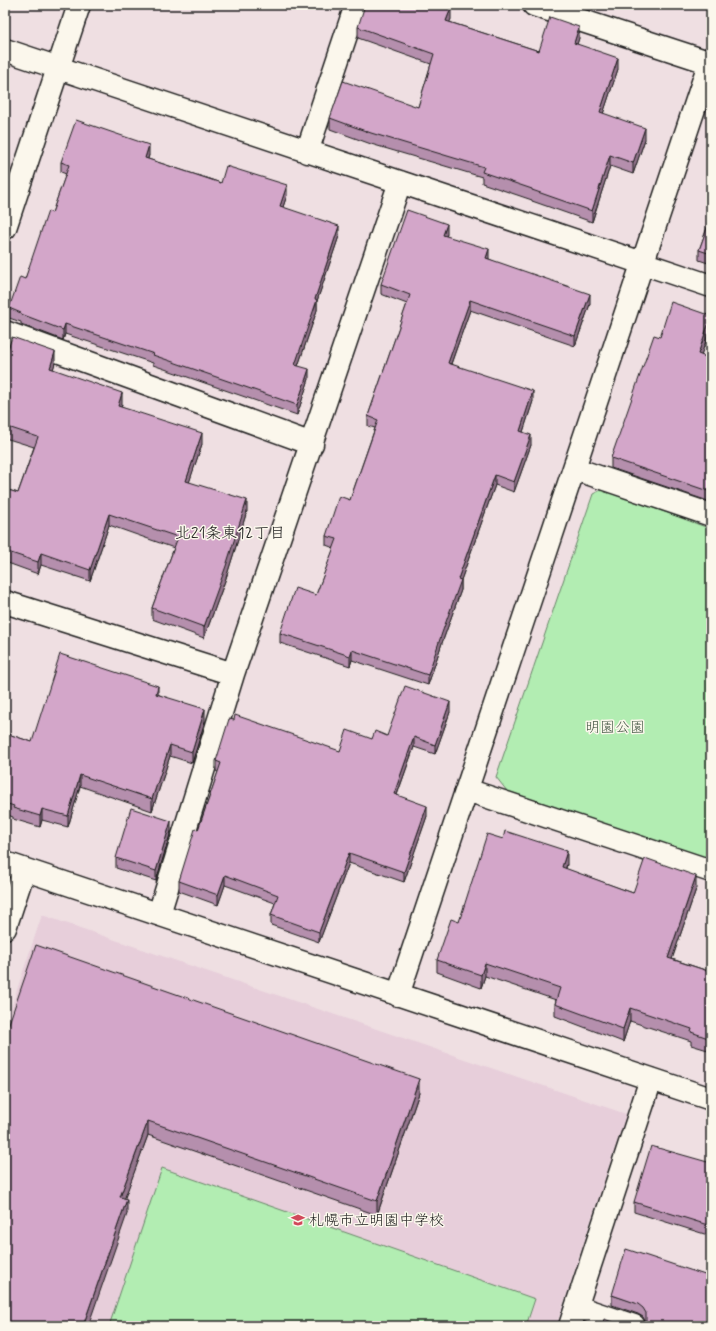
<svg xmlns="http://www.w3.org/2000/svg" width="716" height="1331" font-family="Mynerve,'Klee One',sans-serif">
	<rect width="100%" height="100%" fill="#efdfe2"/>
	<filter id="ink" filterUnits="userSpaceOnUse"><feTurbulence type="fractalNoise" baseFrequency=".025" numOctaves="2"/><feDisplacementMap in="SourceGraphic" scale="8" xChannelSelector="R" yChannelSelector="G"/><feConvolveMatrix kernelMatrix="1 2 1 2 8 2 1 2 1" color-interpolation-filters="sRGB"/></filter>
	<g filter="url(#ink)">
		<path fill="#e7ceda" d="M42 915 626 1114 556 1326H5V1026Z"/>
		<path fill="#b2edb2" stroke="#678467" d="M603 489 711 529V860L507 791 496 777 593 494Z
			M162 1168 535 1299 526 1326H109Z"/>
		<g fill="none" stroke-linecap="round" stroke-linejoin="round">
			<g stroke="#1c1c1c" stroke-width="25">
				<path id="minor" d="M534 5 711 63
					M5 50 711 286
					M307 152 356 5
					M5 228 79 5
					M5 332 312 444
					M575 469 711 515
					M5 602 233 674
					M467 790 711 871
					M5 863 711 1099
					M159 914 233 674 400 182
					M5 928 24 870
					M398 995 711 58
					M577 1307 634 1326
					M570 1326 651 1079"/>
			</g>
			<use href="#minor" stroke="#fbf7ec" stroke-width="22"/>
		</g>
		<path fill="#b58fad" stroke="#1c1c1c" d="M451 19 449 22 539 51 579 38 577 44 618 69 603 114 645 139 633 174 610 166 592 222 532 201V200L482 183V177L371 144 330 129V118L418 107 431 64 358 38V27Z
			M149 155 148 159 221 183 287 195 283 207 339 236 317 301V310L298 366 309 379 297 415 153 365V363L65 334 63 340 21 324V322L9 318V308L25 279 52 213 66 174 61 172V162Z
			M711 217V264L699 260V250Z
			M447 234 446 236 489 259 590 304 575 346 470 310 451 364 533 401 523 432 531 445 514 492 495 485 461 580V590L442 643 428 685 352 660 350 666 280 643V633L316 595 334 548 326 545V536L350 500 375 428 368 426V416L407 304 381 294V284Z
			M711 326 701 355 711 359V502L611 468V458L660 337Z
			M5 358 55 363 53 369 122 404 121 407 202 444 189 482 247 511 226 578 204 638 152 619V608L174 548 109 525 90 581 41 565 38 574 5 562V489L18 493 34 447 5 438Z
			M158 694 205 721 192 763 170 756 152 811 80 786 68 827 42 820 40 827 13 819V817L5 814V733L32 742Z
			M450 712 435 754 414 747 397 795 427 816 404 882 349 863 319 942 271 925V915L275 903 225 885 218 905 179 891V881L198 830 218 772 216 771V761L340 751 372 739 387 736Z
			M171 831 156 881 116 868V858Z
			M503 839 567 864 566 869 633 893 696 889 672 959 711 972V1051L691 1045V1041L630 1021 623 1042 555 1016V1004L556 1000 485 976 481 988 437 972V960L459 922Z
			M5 1035 419 1093 377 1215 148 1135 124 1199 127 1214Z
			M711 1163V1236L634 1212V1202Z
			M612 1295 709 1326 643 1325 645 1321 643 1317 638 1314 612 1305Z"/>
		<path fill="#94748d" stroke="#1c1c1c" d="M451 8V19L446 32V21Z
			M579 27V38L574 54V43Z
			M618 58V69L600 123V112Z
			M645 128V139L633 174V163Z
			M149 145V155L145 168V158Z
			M610 155V166L592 222V211Z
			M287 185V195L280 216V206Z
			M447 224V234L443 244V235Z
			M339 226V236L317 301V310L295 375V365L315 299Z
			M489 249V259L486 258Z
			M590 294V304L575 346V336Z
			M470 300V310L448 372V363Z
			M711 316V326L698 364V354Z
			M65 324V334L63 340V330Z
			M55 352V363L50 380V368Z
			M309 369V379L297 415V405Z
			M533 391V401L520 441V431Z
			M122 393V404L118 417V406Z
			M202 433V444L186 492V481Z
			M531 435V445L514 492V482Z
			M495 475V485L461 580V590L442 643 428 685V675L458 579Z
			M247 500V511L226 578 204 638V627Z
			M109 514V525L90 581V570Z
			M41 553V565L38 574V562Z
			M352 650V660L350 666V656Z
			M158 686V697L156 694Z
			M450 702V712L435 754V745Z
			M205 709V721L192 763V752Z
			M414 737V747L394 803V794Z
			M170 745V756L152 811V799Z
			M80 775V786L68 827V816Z
			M427 806V816L404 882V872Z
			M42 809V820L40 827V816Z
			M171 821V831L156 881V871Z
			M567 851V864L562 880V867Z
			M349 853V863L319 942V932Z
			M225 875V885L218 905V895Z
			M696 876V889L668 971V958Z
			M485 963V976L481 988V975Z
			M630 1008V1021L623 1042V1029Z
			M419 1079V1093L377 1215V1201Z
			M148 1121V1135L120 1211V1197Z
			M127 1199V1214L88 1326H83Z
			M711 1310V1320L709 1326H706Z"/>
		<path fill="#d3a6c9" stroke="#1c1c1c" d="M365 5H443L451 8 446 21 539 51 550 17 579 27 574 43 618 58 600 112 645 128 633 163 610 155 592 211 532 190V189L482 172 484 167 371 133 330 118 343 81 418 107 434 54 358 27Z
			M76 120 149 145 145 158 221 183 226 166 287 185 280 206 339 226 315 299 317 300 295 365 309 369 297 405 153 355 154 354 65 324 63 330 21 314V313L9 308 20 277 25 279 48 211 52 213 69 165 61 162Z
			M407 210 447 224 443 235 489 249 486 258 590 294 575 336 470 300 448 363 533 391 520 431 531 435 514 482 495 475 458 579 461 580 442 633 428 675 352 650 350 656 280 633 295 588 316 595 337 539 326 536 339 496 350 500 378 420 368 416 410 295 381 284Z
			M711 217V254L699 250Z
			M671 302 711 316 698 354 711 359V492L611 458 654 335 660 337Z
			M12 337 55 352 50 368 122 393 118 406 202 433 186 481 247 500 226 566 204 627 152 608 178 537 109 514 90 570 41 553 38 562 5 551V489L18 493 38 437 5 426V358Z
			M60 654 158 686 156 694 205 709 192 752 170 745 152 799 80 775 68 816 42 809 40 816 13 808 14 806 5 803V733L32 742Z
			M405 686 450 702 435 745 414 737 394 794 427 806 404 872 349 853 319 932 271 915 278 895 225 875 218 895 179 881 195 829 198 830 221 763 216 761 229 719 234 720 235 715 340 751 347 730 372 739 375 731 387 736Z
			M131 808 171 821 156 871 116 858Z
			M505 831 567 851 562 867 633 893 645 858 696 876 668 958 711 972V1039L691 1032 692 1029 630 1008 623 1029 555 1004 560 988 485 963 481 975 437 960 451 919 459 922 487 834 503 839Z
			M36 945 419 1079 377 1201 148 1121 120 1197 127 1199 83 1326H5V1035Z
			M651 1146 711 1163V1226L634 1202Z
			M626 1249 711 1277V1310L706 1326H641L643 1325 646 1320V1313L643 1308 638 1304 612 1295Z
			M604 1319 624 1326H602Z"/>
	</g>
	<defs>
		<g id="school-bare" transform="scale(1.08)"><path d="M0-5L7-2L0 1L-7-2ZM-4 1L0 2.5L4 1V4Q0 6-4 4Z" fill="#d1495b" stroke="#fbf7ec" stroke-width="2.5" paint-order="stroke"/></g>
	</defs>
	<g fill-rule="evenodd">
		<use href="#school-bare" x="298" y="1220"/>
	</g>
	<g text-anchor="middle" stroke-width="3" stroke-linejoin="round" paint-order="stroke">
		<g font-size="15" fill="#495b49" stroke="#fbf7ec">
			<text x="615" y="732">明園公園</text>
		</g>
		<g font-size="15" fill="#1c1c1c" stroke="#fbf7ec" text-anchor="start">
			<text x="309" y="1225">札幌市立明園中学校</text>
		</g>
		<g font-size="16" fill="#1c1c1c" stroke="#fbf7ec">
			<text x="230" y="538">北21条東12丁目</text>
		</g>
	</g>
	<rect width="716" height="1331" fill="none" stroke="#fbf7ec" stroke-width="20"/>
	<rect x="10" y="10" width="696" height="1311" fill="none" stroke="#1c1c1c" stroke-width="1.5" filter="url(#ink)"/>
</svg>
